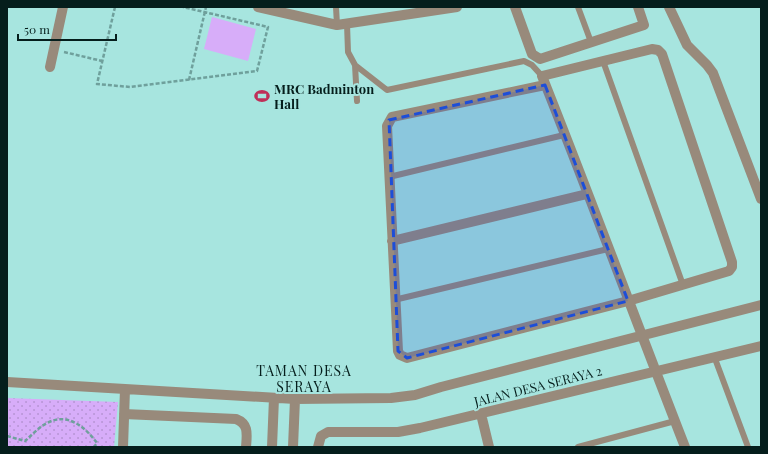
<svg xmlns="http://www.w3.org/2000/svg" width="768" height="454" font-family="'Playfair Display',serif">
	<defs>
		<pattern id="park-dots" width="8" height="8" patternUnits="userSpaceOnUse"><rect width="8" height="8" fill="#d7adf9"/><path d="M2 2h.1M6 6h.1" fill="none" stroke="#b794d5" stroke-width="1.8" stroke-linecap="round"/></pattern>
	</defs>
	<rect width="100%" height="100%" fill="#a7e5df"/>
	<path fill="#d7adf9" d="M212 17 256 29 248 61 204 49Z"/>
	<path fill="url(#park-dots)" d="M7 398 118 402 114 447H7Z"/>
	<g fill="none" stroke-linecap="round" stroke-linejoin="round">
		<path stroke="#6fa09c" stroke-width="2.5" stroke-dasharray="4 2" stroke-linecap="butt" d="M115 7 97 84 130 87 257 71 268 27 183 7
			M64 52 102 61
			M189 80 206 7
			M7 436 25 441C32 435 39 427 47 423 68 412 85 427 97 443L94 447"/>
		<path stroke="#988a7b" stroke-width="6" d="M336 7 337 25
			M578 7 591 42
			M347 24 348 52 355 65 357 101
			M603 61 683 285
			M355 65 387 90 524 61 532 65 542 76
			M389 177 564 135
			M394 300 608 249
			M714 356 748 447
			M578 447 675 421"/>
		<path stroke="#988a7b" stroke-width="10" d="M258 7 337 25 457 7
			M515 7 532 54 540 59 644 25 638 7
			M669 7 687 45 707 65 713 73 761 199
			M50 67 63 7
			M545 85 392 117 387 126 398 351 400 355 407 358 628 301 729 271 732 267V262L662 54 658 50 652 49 542 76C591 199 637 324 685 447
			M392 241 587 194
			M7 382 295 399 391 398 415 395 441 387 761 305
			M124 414 236 419C249 424 247 434 246 447
			M481 414 489 447
			M123 447 125 389
			M272 447 274 398
			M293 447 295 399
			M318 447 321 436 328 432H398L420 428 761 346"/>
	</g>
	<path fill="#1d4ed8" fill-opacity="0.2" stroke="#1d4ed8" stroke-width="3" stroke-dasharray="8 5" stroke-linejoin="round" d="M545 85 628 301 407 358 398 351 389 120Z"/>
	<defs>
		<g id="stadium-bare" transform="scale(1.2)"><path d="M0-5a6.5 5 0 1 0 0 10a6.5 5 0 1 0 0-10ZM-3.5-1.8h7v3.6h-7Z" fill="#bf2f58" stroke="#a7e5df" stroke-width="2.5" paint-order="stroke"/></g>
	</defs>
	<g fill-rule="evenodd">
		<use href="#stadium-bare" x="262" y="96"/>
	</g>
	<g text-anchor="middle" stroke-width="4" stroke-linejoin="round" paint-order="stroke">
		<g font-size="13" font-weight="bold" fill="#051e1c" stroke="#a7e5df" text-anchor="start">
			<text x="274" y="94">MRC Badminton<tspan x="274" dy="15">Hall</tspan></text>
		</g>
		<g font-size="13" fill="#051e1c" stroke="#a7e5df">
			<text transform="translate(538 386) rotate(-14)" y="5">JALAN DESA SERAYA 2</text>
		</g>
		<g font-size="14" letter-spacing="1" fill="#051e1c" stroke="#a7e5df">
			<text x="304" y="376">TAMAN DESA<tspan x="304" dy="16">SERAYA</tspan></text>
		</g>
	</g>
	<rect width="768" height="454" fill="none" stroke="#051e1c" stroke-width="16"/>
	<path d="M18 34v6h98v-6" fill="none" stroke="#051e1c" stroke-width="2"/>
	<text x="24" y="34" font-size="12" fill="#051e1c" stroke="#a7e5df" stroke-width="3" paint-order="stroke">50 m</text>
</svg>
